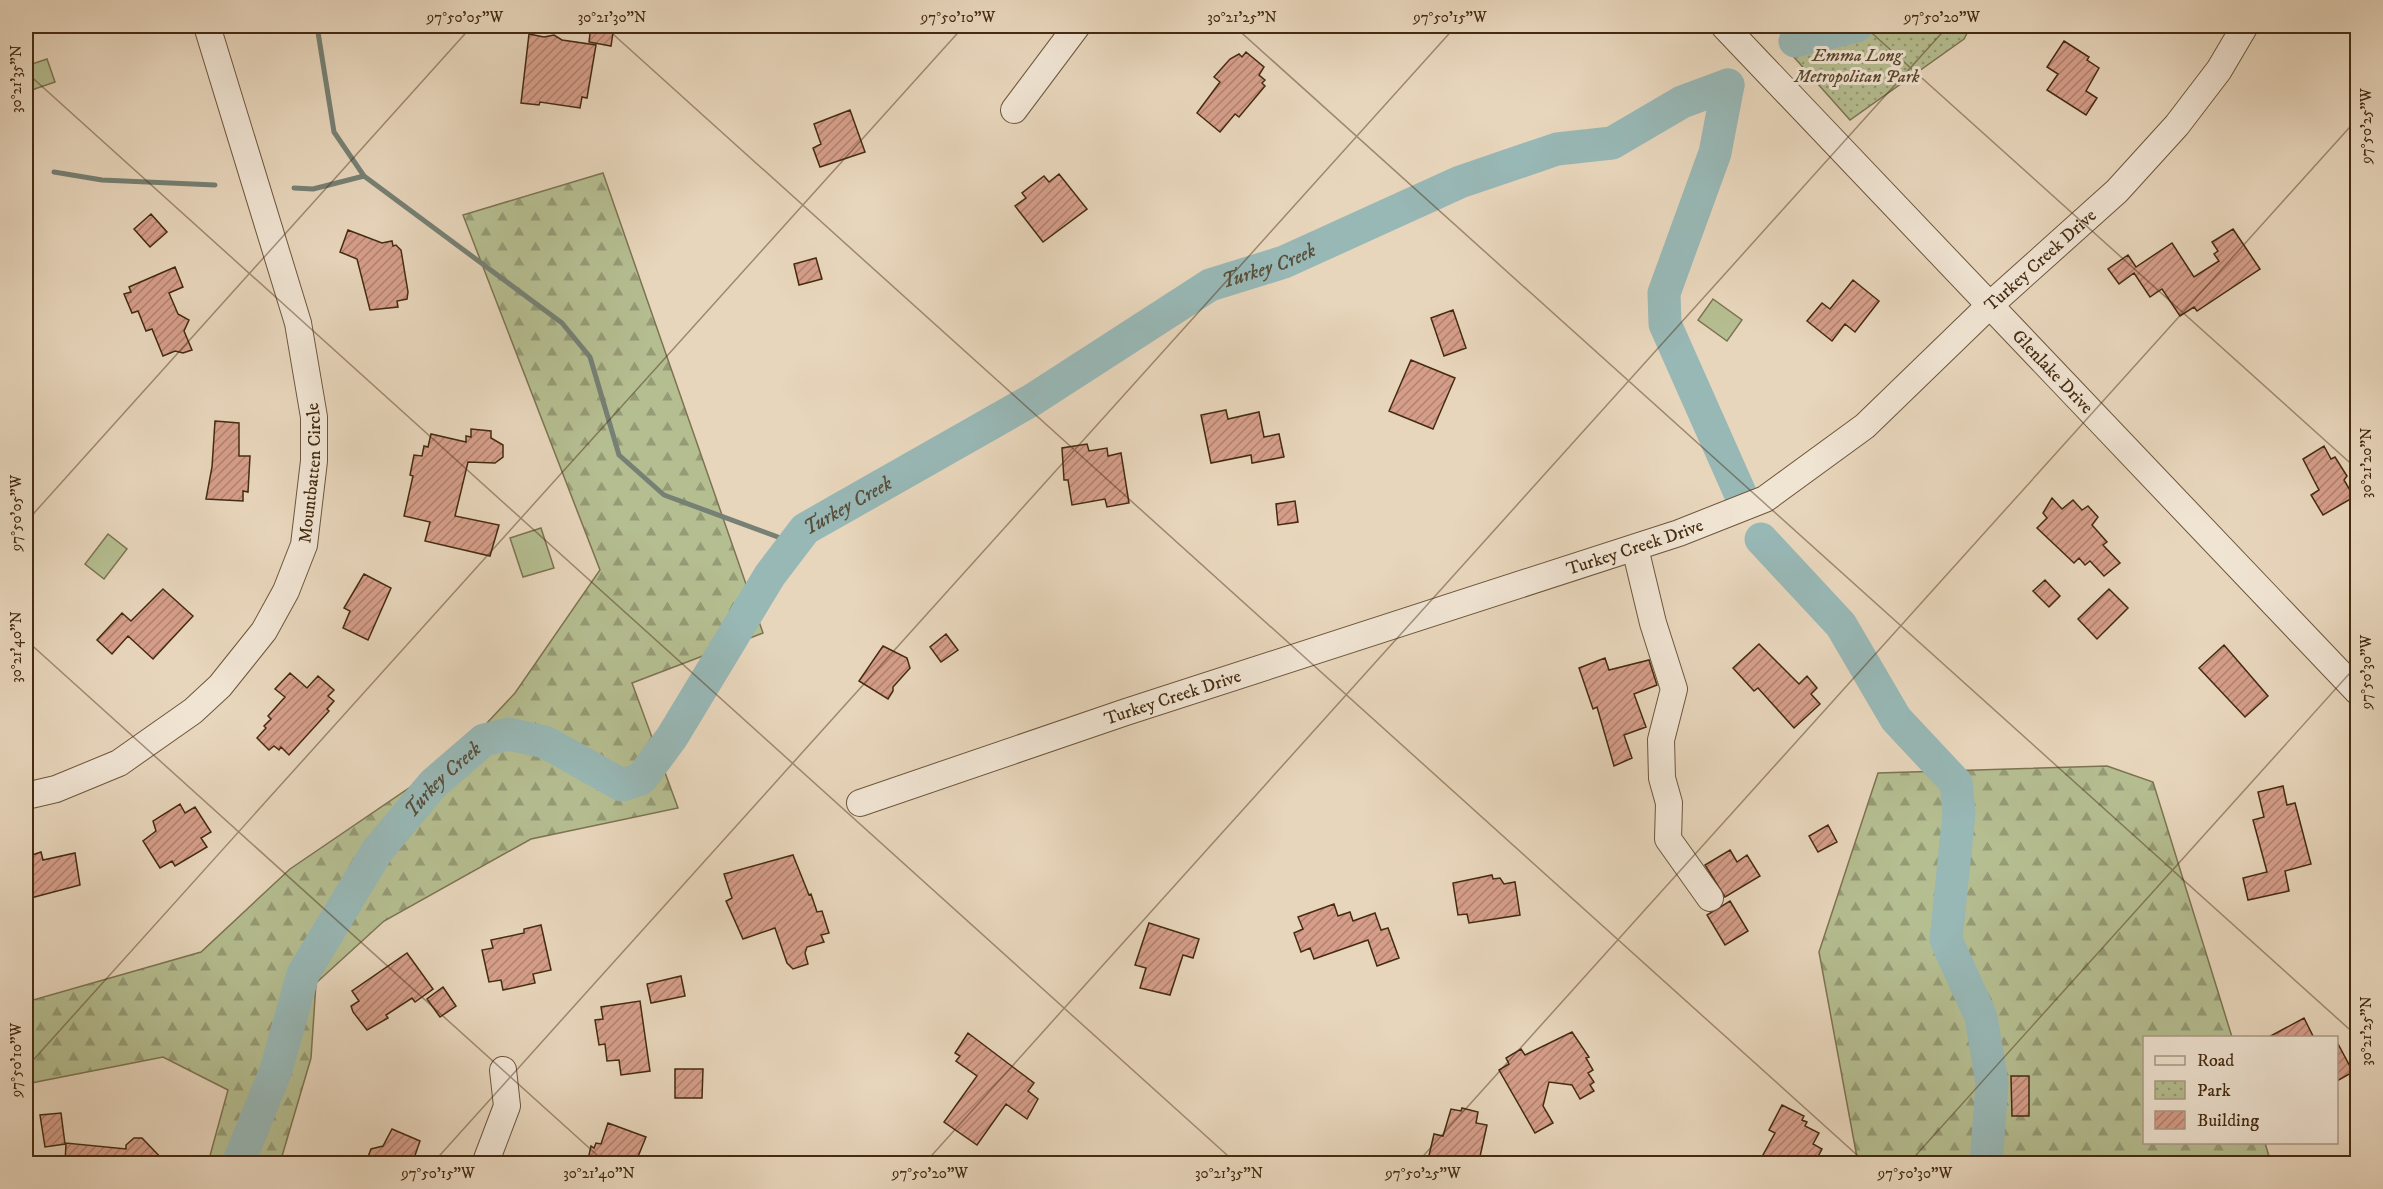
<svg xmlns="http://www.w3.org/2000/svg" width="2383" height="1189" font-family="'IM FELL DW Pica',serif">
	<defs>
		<pattern id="forest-firs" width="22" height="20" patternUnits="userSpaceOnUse" patternTransform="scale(1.5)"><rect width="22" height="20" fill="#b5be91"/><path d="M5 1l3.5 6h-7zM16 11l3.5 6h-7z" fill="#959b75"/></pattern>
		<pattern id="park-dots" width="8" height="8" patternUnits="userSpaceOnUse" patternTransform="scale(1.5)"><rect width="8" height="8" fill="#b5be91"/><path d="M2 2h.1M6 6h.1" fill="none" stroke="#959b75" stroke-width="1.8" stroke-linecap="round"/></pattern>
		<pattern id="building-hatch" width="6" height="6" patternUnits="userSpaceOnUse" patternTransform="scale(1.5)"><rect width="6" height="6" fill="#d69e8a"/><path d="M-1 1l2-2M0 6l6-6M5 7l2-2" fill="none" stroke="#af816f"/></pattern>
	</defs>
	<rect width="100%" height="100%" fill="#e8d6bc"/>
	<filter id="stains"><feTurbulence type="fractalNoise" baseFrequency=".00333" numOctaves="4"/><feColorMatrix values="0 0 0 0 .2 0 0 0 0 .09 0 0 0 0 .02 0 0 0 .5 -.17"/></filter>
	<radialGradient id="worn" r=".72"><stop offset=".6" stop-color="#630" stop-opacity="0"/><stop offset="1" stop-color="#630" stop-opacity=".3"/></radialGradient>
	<path fill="#b5be91" stroke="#7c7451" stroke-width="1.5" d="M47 59 55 82 26 92V66Z
		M1713 299 1742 320 1727 341 1698 320Z
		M541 528 554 568 523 577 510 538Z
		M108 534 127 549 104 579 85 564Z"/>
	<path fill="url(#forest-firs)" stroke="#7c7451" stroke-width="1.5" d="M603 173 763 633 632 683 678 808 531 839 384 921 316 983 311 1058 280 1163H208L228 1090 163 1057 26 1084V1002L201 952 290 869 456 756 515 693 600 570 463 215Z
		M2107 766 2153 782 2232 1037 2144 1038V1142L2265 1143 2271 1163H1858L1819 952 1878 773Z"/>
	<path fill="url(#park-dots)" stroke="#7c7451" stroke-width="1.5" d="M1840 26H1971L1964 39 1850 120 1792 55Z"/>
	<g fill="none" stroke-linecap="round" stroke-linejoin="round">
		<path stroke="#768074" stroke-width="5" d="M317 26 334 132 364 176 562 323 590 357 619 455 664 495 794 543
			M54 172 102 180 215 185
			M294 188 313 189 364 176"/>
		<g stroke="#98b8b6" stroke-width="33">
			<path d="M1795 41 1857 26"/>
			<path d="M1728 85 1715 153 1664 293 1665 324 1740 493"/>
			<path d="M1761 539 1841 625 1896 719 1956 783 1959 813 1946 940 1981 1017 1992 1083 1986 1164"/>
			<path id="s1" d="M238 1164 276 1070 303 974 377 851 433 784 484 740 509 734 545 742 622 785 641 779 672 737 770 575 805 529 1032 400 1210 285 1284 262 1460 182 1557 149 1612 143 1682 102 1728 85"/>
		</g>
	</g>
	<path fill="url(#building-hatch)" stroke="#442b11" stroke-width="1.5" d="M591 26H614L611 46 589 42Z
		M529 34 544 37 554 35 562 40 596 45 587 98 582 97 580 108 540 102 539 105 521 103Z
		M2064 41 2089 57 2087 60 2099 68 2086 91 2097 98 2086 115 2047 90 2058 74 2047 67Z
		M1246 52 1264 67 1259 75 1265 80 1262 83 1265 86 1239 117 1235 114 1220 132 1197 113 1220 82 1214 77 1230 59 1239 54 1242 57Z
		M850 110 865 152 820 167 813 148 821 144 814 124Z
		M1059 174 1087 209 1043 242 1015 206 1026 198 1022 193 1044 176 1049 182Z
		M151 214 167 232 150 247 134 229Z
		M2233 229 2260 269 2197 311 2194 307 2180 316 2162 289 2150 297 2134 273 2119 284 2108 269 2128 255 2136 267 2172 243 2194 277 2219 261 2214 254 2218 251 2212 242Z
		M348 230 382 243 392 241 393 246 396 245 401 250 408 292 407 299 397 301 398 307 370 310 357 259 340 252Z
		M816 258 822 279 799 285 794 264Z
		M175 267 183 287 169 293 178 314 189 320 184 331 192 350 183 353 175 351 163 356 152 329 146 331 138 311 132 313 124 294 131 292 129 287Z
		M1853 280 1879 301 1855 332 1845 324 1832 341 1807 321 1822 303 1830 309Z
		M1453 310 1466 348 1444 356 1431 318Z
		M1411 360 1455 378 1433 429 1389 411Z
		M1226 410 1228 419 1259 412 1264 437 1279 434 1284 457 1252 463 1251 455 1211 463 1201 415Z
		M215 421 239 423V456H250L248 492 243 491V501L206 499 212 467Z
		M471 429 491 431V438L503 445V457L495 463 468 462 455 516 499 525 490 556 425 541 430 522 404 516 413 476 410 475 414 455 422 456 424 446 428 447 431 434 466 442V436L471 437Z
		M1087 444 1089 451 1107 448 1108 456 1121 453 1129 503 1107 507 1105 499 1072 505 1068 480H1064L1062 448Z
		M2324 446 2331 459 2335 457 2347 476 2344 480 2354 497 2323 515 2311 495 2319 490 2303 459Z
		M2052 498 2062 509 2073 500 2082 510 2088 506 2098 517 2092 525 2107 542 2103 545 2120 563 2104 576 2090 561 2085 565 2079 558 2074 563 2037 528 2047 518 2043 513Z
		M1295 501 1298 522 1278 525 1276 504Z
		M364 574 391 588 368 640 343 628 350 611 344 608Z
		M2045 580 2060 596 2049 607 2033 591Z
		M163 589 193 616 153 659 128 636 112 654 97 640 122 613 131 621Z
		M2109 589 2128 608 2097 639 2078 619Z
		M946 634 958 650 941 662 930 647Z
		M1759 644 1799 684 1807 676 1817 688 1811 694 1820 704 1794 728 1758 688 1754 691 1733 668Z
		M2224 645 2268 696 2245 717 2199 668Z
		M883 646 907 658 910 668 893 687V691L888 699 859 681Z
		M1605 658 1609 670 1649 660 1657 685 1634 694 1646 727 1624 735 1632 758 1614 766 1597 707 1593 709 1579 668Z
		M290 673 307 688 318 676 334 690 328 696 334 701 327 709 329 711 289 755 281 747 279 750 274 746 269 750 257 738 266 728 264 726 271 719 268 716 285 697 275 689Z
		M2283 786 2287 805 2295 803 2311 864 2285 871 2289 891 2248 900 2243 878 2267 872 2253 820 2264 817 2258 792Z
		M180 804 185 813 195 807 211 832 201 838 207 847 175 866 172 861 160 868 143 841 156 831 153 821Z
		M1828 825 1837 842 1818 852 1809 836Z
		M1730 850 1737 862 1747 855 1760 876 1725 897 1705 865Z
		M41 852 43 860 75 853 80 885 27 899 26 857Z
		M793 855 809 895 811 894 817 912 822 911 829 933 821 935 824 942 807 947 805 953 808 964 793 969 787 963 775 928 743 939 726 901 732 898 724 874Z
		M1492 875 1493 879 1500 878 1504 884 1515 882 1520 915 1469 923 1467 914 1458 915 1453 883Z
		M1730 901 1748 931 1725 945 1707 915Z
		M1334 904 1338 916 1350 912 1353 921 1375 913 1381 930 1388 928 1399 958 1377 966 1368 940 1314 959 1310 948 1301 952 1294 933 1303 929 1298 917Z
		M1149 923 1199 939 1193 958 1183 955 1170 995 1140 988 1146 968 1135 965Z
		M541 925 551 970 533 974 535 983 503 990 501 980 489 982 482 950 493 948 491 940 524 933V929Z
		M407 953 433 989 415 1002 412 998 386 1015 388 1018 367 1030 353 1012 351 1006 359 1001 352 991Z
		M681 976 685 996 651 1003 647 984Z
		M443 987 456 1006 440 1017 427 999Z
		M640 1001 650 1071 621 1075 619 1060 607 1061 605 1044 599 1045 595 1020 603 1019 601 1007Z
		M2304 1018 2314 1038H2267Z
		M1572 1032 1589 1057 1586 1058 1593 1070 1588 1073 1594 1082 1590 1085 1594 1091 1580 1099 1572 1085 1549 1082 1543 1106 1553 1123 1535 1133 1499 1070 1509 1064 1506 1058 1521 1049 1525 1055Z
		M968 1033 1034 1083 1028 1091 1038 1099 1027 1119 1006 1104 977 1145 944 1122 977 1076 956 1061 960 1056 955 1053Z
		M2337 1042 2353 1072 2337 1081Z
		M675 1069H703L702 1098H675Z
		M2011 1076H2029V1116H2012Z
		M1782 1105 1804 1116 1802 1120 1807 1122 1805 1126 1819 1133 1813 1144 1822 1149 1814 1164H1758L1775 1133 1769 1130Z
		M1462 1108 1478 1112 1476 1123 1487 1125 1479 1161 1427 1164 1434 1134 1443 1136 1451 1109 1461 1111Z
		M61 1113 65 1144 45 1147 40 1115Z
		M608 1123 646 1137 635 1164H587L591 1146 594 1148 596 1143 601 1144Z
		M392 1129 420 1141 412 1164H372L368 1157 371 1149 383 1146Z
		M134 1138H142L167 1164H65L66 1143 126 1149V1145Z"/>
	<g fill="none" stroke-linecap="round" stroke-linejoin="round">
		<g stroke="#6d563c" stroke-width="28">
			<g id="minor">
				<path id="s2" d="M1724 26 2358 692"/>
				<path d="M1014 110 1077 26"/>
				<path d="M1635 548 1653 623 1674 689 1661 740 1662 778 1669 803 1668 839 1710 898"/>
				<path id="s3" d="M26 796 56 789 119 763 193 711 220 686 264 631 286 591 304 545 314 461V417L298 323 207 26"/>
				<path id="s4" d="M860 803 1126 712 1679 533 1765 499 1865 426 1990 305 2117 191 2177 125 2219 70 2245 26"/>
				<path d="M485 1164 507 1106 503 1070"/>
			</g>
		</g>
		<use href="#minor" stroke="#f0e4d3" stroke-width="26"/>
	</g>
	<path fill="none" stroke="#442b11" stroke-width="1.5" stroke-opacity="0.45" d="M604 26 1867 1164M1234 26 2358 1037M1864 26 2358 470M26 72 1237 1164M26 522 472 26M26 640 607 1164M26 1068 964 26M432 1164 1456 26M924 1164 1948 26M1416 1164 2358 118M1908 1164 2358 664"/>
	<g text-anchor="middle" stroke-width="6" stroke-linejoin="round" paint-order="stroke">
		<g font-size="18" font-style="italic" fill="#5b482b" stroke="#f0e4d3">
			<text x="1857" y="61">Emma Long<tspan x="1857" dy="21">Metropolitan Park</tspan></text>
		</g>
		<g font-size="18" fill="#442b11" stroke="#f0e4d3">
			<text dy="6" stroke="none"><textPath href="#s4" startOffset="1320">Turkey Creek Drive</textPath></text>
			<text dy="6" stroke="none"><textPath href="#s2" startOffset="477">Glenlake Drive</textPath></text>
			<text dy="6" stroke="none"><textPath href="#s3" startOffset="464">Mountbatten Circle</textPath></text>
			<text dy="6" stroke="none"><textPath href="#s4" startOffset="816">Turkey Creek Drive</textPath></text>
			<text dy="6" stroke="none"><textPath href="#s4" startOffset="330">Turkey Creek Drive</textPath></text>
		</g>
		<g font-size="20" font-style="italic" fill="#594e3a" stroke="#f0e4d3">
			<text dy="7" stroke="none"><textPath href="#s1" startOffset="1504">Turkey Creek</textPath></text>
			<text dy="7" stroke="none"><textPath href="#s1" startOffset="1018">Turkey Creek</textPath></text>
			<text dy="7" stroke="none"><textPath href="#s1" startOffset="442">Turkey Creek</textPath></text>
		</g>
	</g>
	<rect width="2383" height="1189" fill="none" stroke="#e8d6bc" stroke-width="66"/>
	<rect x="2143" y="1036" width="195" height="108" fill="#f0e4d3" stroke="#ab9a85" stroke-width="1.5"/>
	<rect x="2155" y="1056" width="30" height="9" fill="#f0e4d3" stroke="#ab9a85" stroke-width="1.5"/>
	<text x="2197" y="1066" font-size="18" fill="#442b11">Road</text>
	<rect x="2155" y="1081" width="30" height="18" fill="url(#park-dots)" stroke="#ab9a85" stroke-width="1.5"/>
	<text x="2197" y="1096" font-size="18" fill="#442b11">Park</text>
	<rect x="2155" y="1111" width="30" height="18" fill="url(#building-hatch)" stroke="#ab9a85" stroke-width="1.5"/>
	<text x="2197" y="1126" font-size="18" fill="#442b11">Building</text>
	<rect x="33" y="33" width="2317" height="1123" fill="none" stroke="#442b11" stroke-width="2"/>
	<g font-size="15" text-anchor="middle" fill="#442b11">
		<text x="465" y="22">97°50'05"W</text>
		<text x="612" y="22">30°21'30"N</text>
		<text x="958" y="22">97°50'10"W</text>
		<text x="1242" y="22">30°21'25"N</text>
		<text x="1450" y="22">97°50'15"W</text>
		<text x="1942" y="22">97°50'20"W</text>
		<text transform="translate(16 79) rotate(-90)" y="5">30°21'35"N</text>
		<text transform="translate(2366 126) rotate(-90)" y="5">97°50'25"W</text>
		<text transform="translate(2366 463) rotate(-90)" y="5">30°21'20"N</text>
		<text transform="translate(16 513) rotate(-90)" y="5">97°50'05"W</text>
		<text transform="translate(16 647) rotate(-90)" y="5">30°21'40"N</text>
		<text transform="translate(2366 672) rotate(-90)" y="5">97°50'30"W</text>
		<text transform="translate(2366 1031) rotate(-90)" y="5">30°21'25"N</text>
		<text transform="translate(16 1060) rotate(-90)" y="5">97°50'10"W</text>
		<text x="438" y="1178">97°50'15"W</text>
		<text x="599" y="1178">30°21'40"N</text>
		<text x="930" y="1178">97°50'20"W</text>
		<text x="1229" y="1178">30°21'35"N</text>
		<text x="1423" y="1178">97°50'25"W</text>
		<text x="1915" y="1178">97°50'30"W</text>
	</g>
	<rect width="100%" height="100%" filter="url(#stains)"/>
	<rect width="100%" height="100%" fill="url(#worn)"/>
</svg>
